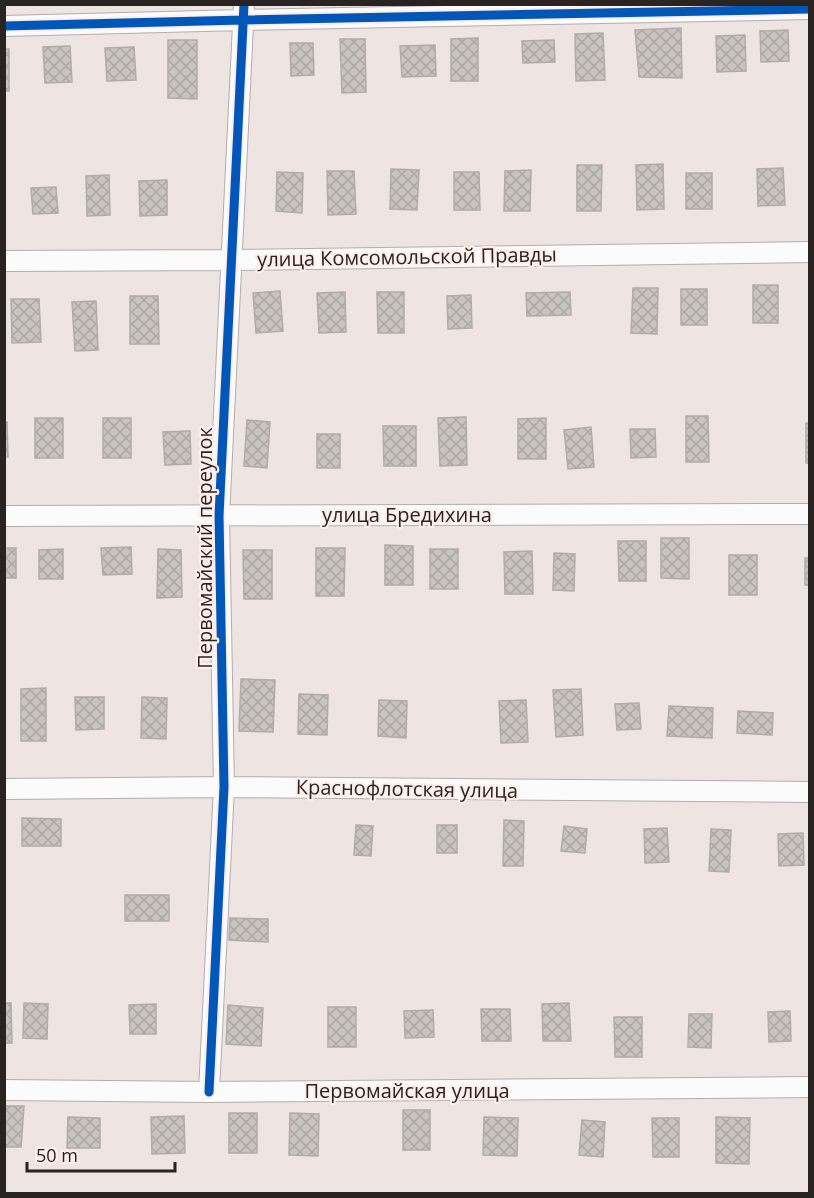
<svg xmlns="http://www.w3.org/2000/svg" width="814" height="1198" font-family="'Open Sans',sans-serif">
	<defs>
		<pattern id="building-cross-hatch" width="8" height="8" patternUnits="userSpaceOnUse" patternTransform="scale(1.5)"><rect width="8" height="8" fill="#cac4c0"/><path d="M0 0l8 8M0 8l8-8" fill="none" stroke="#aea8a5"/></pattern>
	</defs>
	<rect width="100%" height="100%" fill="#eee4e2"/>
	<path fill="url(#building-cross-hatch)" stroke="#b2aba8" stroke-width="1.5" d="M681 28 682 78 639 77 635 30Z
		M788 30 789 61 761 62 760 31Z
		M603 33 605 80 576 81 575 34Z
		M745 35 746 71 717 72 716 36Z
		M478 38V81H451V39Z
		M340 39H365L366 92 342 93Z
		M168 40H197V99L168 98Z
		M554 40 555 62 523 63 522 41Z
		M290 43H313L314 75 291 76Z
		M435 45 436 76 402 77 400 46Z
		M70 46 72 82 45 83 43 47Z
		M134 47 136 80 107 81 105 48Z
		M4 49H9V91H4Z
		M663 164 664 209 637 210 636 165Z
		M577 165H602L601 211H577Z
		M783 168 785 205 758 206 757 169Z
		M391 169 419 170 417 210 390 209Z
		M531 170 530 211H504L505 171Z
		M327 171H354L356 214 328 215Z
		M277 172 303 173 302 213 276 211Z
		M454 172H479L480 210H454Z
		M686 173H712V209H686Z
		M109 175 110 215 87 216 86 176Z
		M167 180V215L140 216 139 181Z
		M56 187 58 213 33 214 31 188Z
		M753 285H778V323H753Z
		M633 288H658L657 334 631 333Z
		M681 289H707V325H681Z
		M280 291 283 331 256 333 253 293Z
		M345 292 346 332 319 333 317 293Z
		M377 292H404V333H378Z
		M570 292 571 315 527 316 526 293Z
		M471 295 472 328 448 329 447 296Z
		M130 296H158L159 344H130Z
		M11 299H39L41 342 12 343Z
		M96 301 98 350 75 351 72 302Z
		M686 416H708L709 462H686Z
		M466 417 467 465 440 466 438 418Z
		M35 418H63V458H35Z
		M103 418H131V458H103Z
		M546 418V459H518V419Z
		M247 420 270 422 267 468 244 466Z
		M4 422H7L8 457H4Z
		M806 423H810V463H806Z
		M383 426H416V466H384Z
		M591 427 594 467 568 469 564 430Z
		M630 429H655L656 457 631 458Z
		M190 431 191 464 165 465 163 432Z
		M317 434H340V468H317Z
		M661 538H689V579L661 578Z
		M618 541H646V581H619Z
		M385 545 413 546V585H385Z
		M131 547 132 574 103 575 101 548Z
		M4 548H16V578H4Z
		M316 548H345L344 596H316Z
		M63 549V579H39V550Z
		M158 549 181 550 182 597 157 598Z
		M430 549H458V589H430Z
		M243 550H272V599H244Z
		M532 551 533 594H505L504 552Z
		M554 553 575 554 574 591 553 590Z
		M729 555H757V595H729Z
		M805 558H810V585H805Z
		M241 679 275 680 273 732 239 731Z
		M46 688V741H21V689Z
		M581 689 583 735 556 737 553 690Z
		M299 694 328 695 327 735 298 734Z
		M75 697H104V729L76 730Z
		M142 697 167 698 166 739 141 738Z
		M379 700 407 701 406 738 378 736Z
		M526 700 528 742 501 743 499 701Z
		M639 703 641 729 617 730 615 704Z
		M669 706 713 708 712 738 667 736Z
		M738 711 773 713 772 735 737 733Z
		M22 818 61 819V846H22Z
		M504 820 524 821 523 866H503Z
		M356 825 373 826 371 856 354 855Z
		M437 825H457V853H437Z
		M564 826 587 829 585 853 561 851Z
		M667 828 669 862 645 863 644 829Z
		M711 829 731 830 729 872 709 871Z
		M803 833 804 865 779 866 778 834Z
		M125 895H169V921H125Z
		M230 918 268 919V942L229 940Z
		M4 1003H11L12 1043H4Z
		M24 1003 48 1004 47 1039 23 1038Z
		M569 1003 571 1041H543L542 1004Z
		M156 1004V1034H130L129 1005Z
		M228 1005 263 1008 261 1046 226 1044Z
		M328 1007H356V1047H328Z
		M481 1009H510L511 1041H482Z
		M433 1010 434 1037 405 1038 404 1011Z
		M790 1011 791 1041 769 1042 768 1012Z
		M689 1014H712L711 1048 688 1047Z
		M614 1017H642V1057H615Z
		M4 1106H24L21 1147H4Z
		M403 1110H430V1150H403Z
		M229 1113H257V1153H229Z
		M290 1113 319 1114 318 1156 289 1155Z
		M184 1116 185 1153 152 1154 151 1117Z
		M68 1117 100 1118V1148H67Z
		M484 1117 518 1118 517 1156 483 1155Z
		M716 1117 750 1118 749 1164 716 1163Z
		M652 1118H679V1157H653Z
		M582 1120 605 1122 603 1157 579 1155Z"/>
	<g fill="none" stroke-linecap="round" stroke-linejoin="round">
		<g stroke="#b4adac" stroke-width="22">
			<path id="street" d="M4 26 243 20 810 9
				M4 261 230 260 810 252
				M4 516 810 514
				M4 789 224 787 810 792
				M4 1090 209 1092 810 1087
				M209 1092 224 787 219 516 244 4"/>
		</g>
		<use href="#street" stroke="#fcfbfb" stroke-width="20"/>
		<g stroke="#fdeeec" stroke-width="13">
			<path id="cycleway" d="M4 26 243 20 810 9
				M209 1092 224 787 219 516 244 4"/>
		</g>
		<use href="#cycleway" stroke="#0057b8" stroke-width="9"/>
	</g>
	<g text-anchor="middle" stroke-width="4.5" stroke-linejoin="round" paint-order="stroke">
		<g font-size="20" fill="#292322" stroke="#fdeeec">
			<text transform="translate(407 257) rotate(-1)" y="7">улица Комсомольской Правды</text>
			<text x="407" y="522">улица Бредихина</text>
			<text transform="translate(205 548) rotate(-90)" y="7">Первомайский переулок</text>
			<text transform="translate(407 789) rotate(1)" y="7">Краснофлотская улица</text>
			<text x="407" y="1098">Первомайская улица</text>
		</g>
	</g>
	<rect width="814" height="1198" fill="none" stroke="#292322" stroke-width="12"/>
	<path d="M27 1162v9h148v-9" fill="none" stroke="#292322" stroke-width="3"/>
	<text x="36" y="1162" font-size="18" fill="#292322" stroke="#fdeeec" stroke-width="4.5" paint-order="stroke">50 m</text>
</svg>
